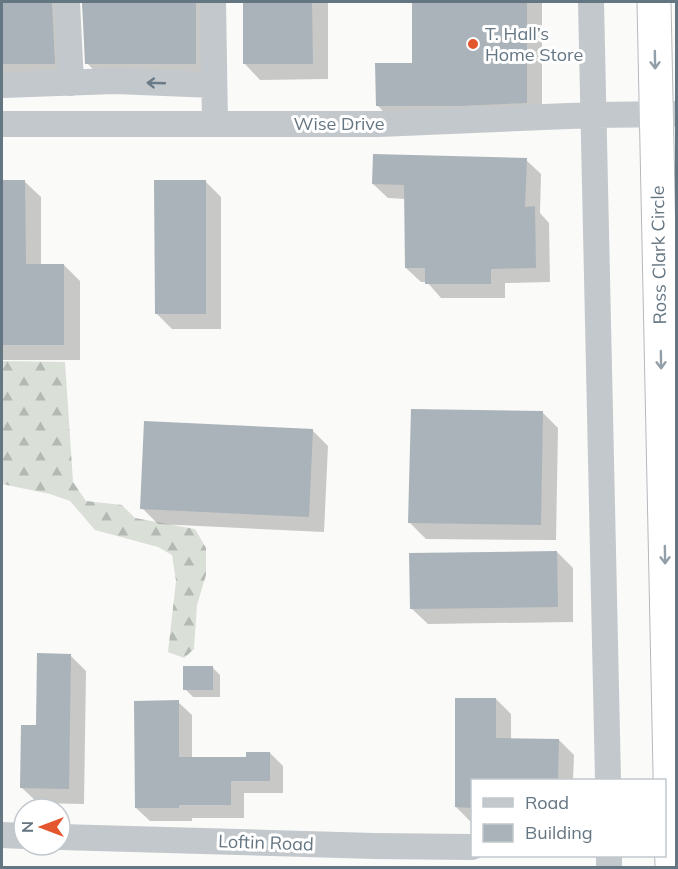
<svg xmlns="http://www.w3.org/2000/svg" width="678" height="869" font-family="Mulish,sans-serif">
	<defs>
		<pattern id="forest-firs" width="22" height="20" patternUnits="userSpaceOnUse" patternTransform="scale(1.5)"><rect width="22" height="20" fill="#dadfd7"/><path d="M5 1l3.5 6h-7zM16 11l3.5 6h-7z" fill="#b4b9b4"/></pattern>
	</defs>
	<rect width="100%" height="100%" fill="#fafaf8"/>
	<path fill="url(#forest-firs)" d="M2 361 65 362 73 482 86 501 122 505 135 518 195 529 206 548V575L197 605 194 649 184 658 168 652 176 581 172 555 158 547 95 530 70 501 50 494 2 484Z"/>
	<path fill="#0003" d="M2 2H58L70 79H2Z
		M82 2H211V79H102L87 63Z
		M244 2H328V79L260 80 245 64Z
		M414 2H542V118L393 121 377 105 414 65Z
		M526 160 541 174 540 213 549 223 550 282 505 283V298H441L427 282H421L406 268V199L388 198 373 184Z
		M205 181 221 197V329H172L156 313Z
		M2 182H25L41 197V265H64L80 281V360H2Z
		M542 412 558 428 556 540 426 539 410 523Z
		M312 430 328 446 324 532 158 524 142 508Z
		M557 552 573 568V622L428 624 412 609Z
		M70 655 86 671 84 804 38 803 22 788 37 726Z
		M212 667 220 675V697H193L185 689Z
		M496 699 511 714V739L559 740 574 755 573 780H472L471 822 456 807Z
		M178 702 192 715V758H247L270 753 283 766V793H244V818H192V821H150L136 808Z"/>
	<path fill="#aab3b9" d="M2 2H52L55 64H2Z
		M82 2H196V64H85Z
		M243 2H312L313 64H243Z
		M412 2H527V103L461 106H376L375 63H412Z
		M373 154 527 158 525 207 535 206 536 268 491 269V284H425V268H405L404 185 372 184Z
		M2 180H25L26 264H64V345H2Z
		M154 180H206V314H155Z
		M411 409 543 411 541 525 408 523Z
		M144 421 313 429 309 517 140 509Z
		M557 551 558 607 410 609 409 553Z
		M37 653 71 654 69 789 20 788 21 725H36Z
		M183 666H213V690H183Z
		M455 698H496V738L559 739 558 780H472V808L455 807Z
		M179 700V757H246V752H270V781H231V805H179V808H135L134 701Z"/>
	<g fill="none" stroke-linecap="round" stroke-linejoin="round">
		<g stroke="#b4b9bd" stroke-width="35">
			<path id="highway" d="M654 2 672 868"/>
		</g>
		<path stroke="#c3c8cc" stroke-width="26" d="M67 2 71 83
			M213 2 215 124
			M591 2 608 780
			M2 85 115 81 214 85
			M2 124H379L593 115 676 114
			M2 835 24 836
			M60 837 374 846 472 847
			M609 856V868"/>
		<use href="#highway" stroke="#fff" stroke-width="33"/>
	</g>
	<defs><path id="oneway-shaft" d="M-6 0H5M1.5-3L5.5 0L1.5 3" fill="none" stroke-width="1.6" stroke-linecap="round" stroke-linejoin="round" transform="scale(1.5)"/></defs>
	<g stroke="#939fa8">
		<use href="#oneway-shaft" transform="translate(655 60) rotate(89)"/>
		<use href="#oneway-shaft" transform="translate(661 360) rotate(89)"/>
		<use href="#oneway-shaft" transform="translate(665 555) rotate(89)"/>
	</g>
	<use stroke="#6a7a87" href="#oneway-shaft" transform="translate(156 83) rotate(-178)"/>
	<circle fill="#e4572e" stroke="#fff" stroke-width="2" cx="473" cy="44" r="6"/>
	<g text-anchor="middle" stroke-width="6" stroke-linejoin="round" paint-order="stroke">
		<g font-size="18" fill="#657683" stroke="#fff" text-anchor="start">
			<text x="485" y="40">T. Hall’s<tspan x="485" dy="21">Home Store</tspan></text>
		</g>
		<g font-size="18" fill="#657683" stroke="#fff">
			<text x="339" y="130">Wise Drive</text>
			<text transform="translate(659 255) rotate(-91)" y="6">Ross Clark Circle</text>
			<text transform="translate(266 843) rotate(2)" y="6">Loftin Road</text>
		</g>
	</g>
	<rect width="678" height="869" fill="none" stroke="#657683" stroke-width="6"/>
	<rect x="471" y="779" width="195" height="78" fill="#ffffff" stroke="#c1c8cd" stroke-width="1.5"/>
	<rect x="483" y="798" width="30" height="9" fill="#c3c8cc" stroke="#c1c8cd" stroke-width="1.5"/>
	<text x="525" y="809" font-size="18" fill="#657683">Road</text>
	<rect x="483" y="824" width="30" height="18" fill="#aab3b9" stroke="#c1c8cd" stroke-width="1.5"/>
	<text x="525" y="839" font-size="18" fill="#657683">Building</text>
	<g transform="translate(42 827) rotate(270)"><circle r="28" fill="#ffffff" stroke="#c1c8cd" stroke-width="1.5"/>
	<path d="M0-4.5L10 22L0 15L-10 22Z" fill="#e4572e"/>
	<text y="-9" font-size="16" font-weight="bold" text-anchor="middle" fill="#657683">N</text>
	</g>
</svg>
